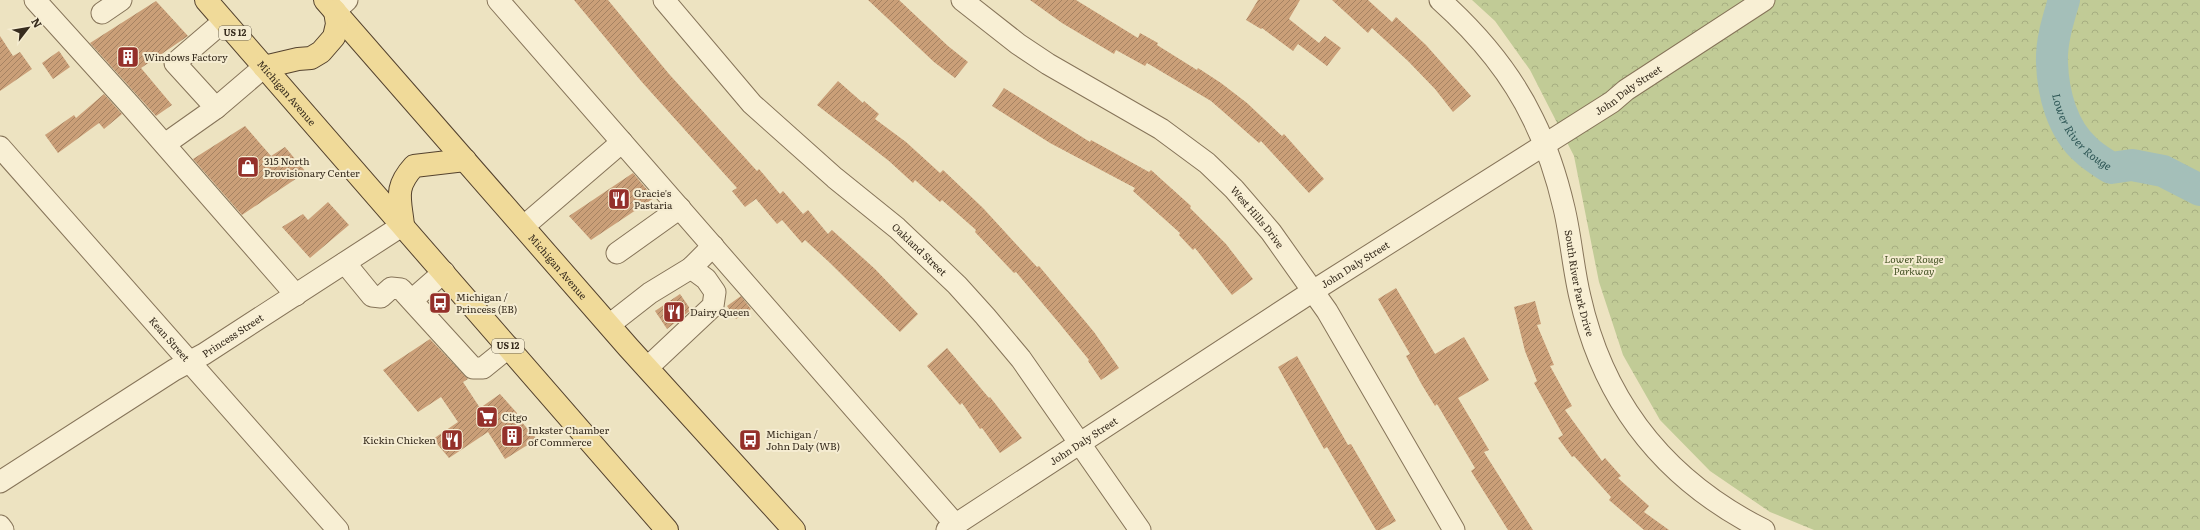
<svg xmlns="http://www.w3.org/2000/svg" width="2200" height="530" font-family="Literata,serif">
  <style>
    .forest { fill: url(#forest-crowns) }
    .lines { fill: none; stroke-linecap: round; stroke-linejoin: round }
    .river { stroke: #a4bfb9; stroke-width: 32 }
    .building { fill: url(#building-hatch) }
    .minor-casing { stroke: #867459; stroke-width: 23 }
    .major-casing { stroke: #54422e; stroke-width: 24 }
    .minor { stroke: #f8efd4; stroke-width: 21 }
    .major { stroke: #f0da99; stroke-width: 22 }
    .labels { text-anchor: middle; stroke-width: 4; stroke-linejoin: round; paint-order: stroke }
    .shield { fill: #f5ecd1; stroke: #6f6553; stroke-width: 1 }
    .shield-label { font-size: 9px; font-weight: bold; fill: #362b1d }
    .poi-label { font-size: 10px; fill: #362b1d; stroke: #f5ecd1; text-anchor: start }
    .street-label { font-size: 10px; fill: #362b1d; stroke: #f5ecd1 }
    .park-label { font-size: 10px; font-style: italic; fill: #445224; stroke: #f5ecd1 }
    .water-label { font-size: 11px; font-style: italic; fill: #2d5655; stroke: #f5ecd1 }
  </style>
  <defs>
    <pattern id="forest-crowns" width="20" height="18" patternUnits="userSpaceOnUse"><rect width="20" height="18" fill="#c1cb96"/><path d="M2 6a3 3 0 1 1 6 0M12 15a3 3 0 1 1 6 0" fill="none" stroke="#a6ae81"/></pattern>
    <pattern id="building-hatch" width="6" height="6" patternUnits="userSpaceOnUse"><rect width="6" height="6" fill="#ca9f78"/><path d="M-1 1l2-2M0 6l6-6M5 7l2-2" fill="none" stroke="#a58262"/></pattern>
  </defs>
  <rect width="100%" height="100%" fill="#ede3c1"/>
  <path class="forest" d="M1472,0H2200V530H1814L1770,512L1710,471L1660,420L1623,355L1599,282L1574,156L1530,70L1495,21Z"/>
  <g class="lines">
    <path class="river" id="s1" d="M2064,0C2058,20 2051,42 2052,63C2053,93 2062,129 2086,150C2093,157 2102,162 2111,168L2132,165L2163,171L2200,190"/>
  </g>
  <g class="building">
    <path d="M574,0H608L669,74L757,171L759,169L780,194L783,191L803,214L808,210L828,234L832,230L875,269L918,314L900,332L829,262L805,240L802,243L782,220L777,224L756,199L745,207L732,191L737,188L641,81Z"/>
    <path d="M868,0H899L948,46L968,62L955,78L934,62Z"/>
    <path d="M1030,0H1076L1138,38L1140,33L1158,43L1157,45L1197,70L1198,68L1221,83L1247,103L1282,136L1284,134L1324,179L1309,193L1261,141L1259,143L1211,101L1147,63L1145,66L1116,50L1114,54L1062,23Z"/>
    <path d="M1258,0H1300L1289,19L1319,43L1325,36L1341,48L1327,66L1298,44L1293,51L1262,28L1261,29L1246,20Z"/>
    <path d="M1332,0H1368L1392,22L1396,17L1426,45L1471,96L1453,112L1435,89L1408,61L1372,28L1368,33Z"/>
    <path d="M156,1L188,36L141,68L172,105L156,116L90,43Z"/>
    <path d="M0,36L13,56L20,52L32,69L0,91Z"/>
    <path d="M59,51L70,67L53,79L42,63Z"/>
    <path d="M838,81L863,103L864,101L879,114L875,119L906,142L940,173L943,170L983,208L1037,267L1039,266L1094,332L1119,368L1101,380L1088,361L1089,360L1059,323L1016,272L1014,273L975,232L976,230L942,200L940,202L915,180L913,183L889,161L817,105Z"/>
    <path d="M1004,88L1090,142L1091,140L1149,172L1151,170L1191,206L1190,208L1226,244L1253,279L1232,295L1195,248L1193,250L1179,235L1180,233L1133,191L1135,188L1050,143L992,106Z"/>
    <path d="M104,94L122,114L104,129L99,123L58,153L45,135L74,115L76,118Z"/>
    <path d="M245,126L271,156L285,147L306,172L242,215L193,159Z"/>
    <path d="M633,173L654,198L591,240L569,216Z"/>
    <path d="M328,202L349,225L310,258L282,227L303,214L308,220Z"/>
    <path d="M1396,288L1435,354L1464,337L1489,380L1458,398L1489,450L1484,452L1533,530H1508L1471,471L1475,468L1437,404L1435,406L1422,385L1406,356L1410,354L1378,299Z"/>
    <path d="M680,294L691,310L667,329L655,311Z"/>
    <path d="M741,296L751,309L736,319L727,306Z"/>
    <path d="M1535,301L1541,324L1537,325L1554,365L1550,366L1572,406L1565,410L1602,461L1605,458L1621,476L1618,478L1649,506L1644,512L1669,530H1644L1609,500L1611,497L1574,456L1572,457L1558,438L1563,435L1534,383L1537,381L1525,351L1514,307Z"/>
    <path d="M430,339L468,379L463,382L480,408L500,394L517,413L515,415L537,439L505,459L488,432L449,458L433,439L458,422L441,397L418,412L383,370Z"/>
    <path d="M947,348L989,398L990,397L1022,438L1000,453L982,428L980,429L962,403L960,405L927,366Z"/>
    <path d="M1297,356L1348,445L1351,444L1396,521L1380,530H1376L1327,447L1324,449L1278,367Z"/>
  </g>
  <g class="lines">
    <g class="minor-casing">
      <g id="minor">
        <path d="M35,0L130,105L296,295"/>
        <path d="M498,0L955,524"/>
        <path id="s2" d="M664,0L752,104L835,178L897,228L957,285L985,316L1021,359L1140,530"/>
        <path id="s3" d="M962,0L1018,44L1048,64L1161,129L1207,163L1234,189L1271,232L1327,311L1454,530"/>
        <path id="s4" d="M1440,0C1478,34 1511,73 1533,119C1547,147 1557,178 1564,208C1571,237 1573,268 1580,297C1604,404 1666,481 1764,530"/>
        <path d="M335,11L347,0"/>
        <path d="M102,13L121,0"/>
        <path d="M216,108L264,67"/>
        <path d="M165,144L216,108L175,63L224,21"/>
        <path id="s5" d="M0,147L338,530"/>
        <path d="M523,227L622,142"/>
        <path d="M617,253L680,208"/>
        <path d="M345,263L372,296L381,297L391,288L401,289L473,368H483L509,347"/>
        <path d="M412,300L444,272"/>
        <path d="M609,325L650,293L691,268L713,246"/>
        <path d="M647,368L713,306L715,292L706,279L691,268"/>
        <path id="s6" d="M0,482L174,370L204,354L403,225"/>
        <path d="M0,526L3,530"/>
        <path id="s7" d="M947,530L1313,291L1612,102L1626,90L1764,0"/>
      </g>
    </g>
    <g class="major-casing">
      <g id="major">
        <path id="s8" d="M206,0L667,530"/>
        <path id="s9" d="M325,0L628,347L794,530"/>
        <path d="M264,67L298,59L311,58L321,52L334,37L337,24L335,11"/>
        <path d="M403,225C400,198 394,188 414,166L465,160"/>
      </g>
    </g>
    <use href="#minor" class="minor"/>
    <use href="#major" class="major"/>
  </g>
  <defs>
    <g id="building-square" transform="scale(1.15)"><rect x="-9" y="-9" width="18" height="18" rx="4" fill="#94302a" stroke="#f5ecd1"/><path d="M-4-6H4V6H1V3H-1V6H-4ZM-2.5-4.3h1.7v1.8h-1.7ZM.8-4.3h1.7v1.8H.8ZM-2.5-1h1.7V.8h-1.7ZM.8-1h1.7V.8H.8Z" fill="#fff"/></g>
    <g id="shop-square" transform="scale(1.15)"><rect x="-9" y="-9" width="18" height="18" rx="4" fill="#94302a" stroke="#f5ecd1"/><path d="M-5-2.5h2.3a2.7 3.5 0 0 1 5.4 0H5L5.5 6h-11ZM-1.5-2.5h3a1.5 2.3 0 0 0-3 0Z" fill="#fff"/></g>
    <g id="restaurant-square" transform="scale(1.15)"><rect x="-9" y="-9" width="18" height="18" rx="4" fill="#94302a" stroke="#f5ecd1"/><path d="M-5-6h1v4h1v-4h1v4h1v-4h1v5L-1.5 .5V6h-2V.5L-5-1ZM5-6V6H3V1.5H1.5Q1.5-4 5-6Z" fill="#fff"/></g>
    <g id="bus-square" transform="scale(1.15)"><rect x="-9" y="-9" width="18" height="18" rx="4" fill="#94302a" stroke="#f5ecd1"/><path d="M-5-6H5V4H4V6H2V4H-2V6H-4V4H-5ZM-3.5-4V0h7V-4ZM-3.5 1.2v1.5H-2V1.2ZM2 1.2v1.5H3.5V1.2Z" fill="#fff"/></g>
    <g id="supermarket-square" transform="scale(1.15)"><rect x="-9" y="-9" width="18" height="18" rx="4" fill="#94302a" stroke="#f5ecd1"/><path d="M-6-5.5h2.5l.6 2H6L4.5 2H-2.5L-4.4-4H-6ZM-1.5 3.2a1.3 1.3 0 1 0 .1 0ZM3 3.2a1.3 1.3 0 1 0 .1 0Z" fill="#fff"/></g>
  </defs>
  <g fill-rule="evenodd">
    <use href="#building-square" x="128" y="57"/>
    <use href="#shop-square" x="248" y="167"/>
    <use href="#restaurant-square" x="619" y="199"/>
    <use href="#bus-square" x="440" y="303"/>
    <use href="#restaurant-square" x="674" y="312"/>
    <use href="#supermarket-square" x="487" y="417"/>
    <use href="#building-square" x="512" y="436"/>
    <use href="#restaurant-square" x="452" y="440"/>
    <use href="#bus-square" x="750" y="440"/>
  </g>
  <g class="labels">
    <g class="shield">
      <rect x="219" y="26" width="32" height="14" rx="3"/>
      <rect x="492" y="339" width="32" height="14" rx="3"/>
    </g>
    <g class="shield-label">
      <text x="235" y="36">US 12</text>
      <text x="508" y="349">US 12</text>
    </g>
    <g class="poi-label">
      <text x="144" y="61">Windows Factory</text>
      <text x="264" y="165">315 North<tspan x="264" dy="12">Provisionary Center</tspan></text>
      <text x="634" y="197">Gracie's<tspan x="634" dy="12">Pastaria</tspan></text>
      <text x="456" y="301">Michigan /<tspan x="456" dy="12">Princess (EB)</tspan></text>
      <text x="690" y="316">Dairy Queen</text>
      <text x="502" y="421">Citgo</text>
      <text x="528" y="434">Inkster Chamber<tspan x="528" dy="12">of Commerce</tspan></text>
      <text x="766" y="438">Michigan /<tspan x="766" dy="12">John Daly (WB)</tspan></text>
      <text x="436" y="444" text-anchor="end">Kickin Chicken</text>
    </g>
    <g class="street-label">
      <text dy="4" stroke="none"><textPath href="#s7" startOffset="811">John Daly Street</textPath></text>
      <text dy="4" stroke="none"><textPath href="#s8" startOffset="123">Michigan Avenue</textPath></text>
      <text dy="4" stroke="none"><textPath href="#s3" startOffset="369">West Hills Drive</textPath></text>
      <text dy="4" stroke="none"><textPath href="#s2" startOffset="358">Oakland Street</textPath></text>
      <text dy="4" stroke="none"><textPath href="#s7" startOffset="487">John Daly Street</textPath></text>
      <text dy="4" stroke="none"><textPath href="#s9" startOffset="354">Michigan Avenue</textPath></text>
      <text dy="4" stroke="none"><textPath href="#s4" startOffset="323">South River Park Drive</textPath></text>
      <text dy="4" stroke="none"><textPath href="#s6" startOffset="275">Princess Street</textPath></text>
      <text dy="4" stroke="none"><textPath href="#s5" startOffset="256">Kean Street</textPath></text>
      <text dy="4" stroke="none"><textPath href="#s7" startOffset="163">John Daly Street</textPath></text>
    </g>
    <g class="park-label">
      <text x="1914" y="263">Lower Rouge<tspan x="1914" dy="12">Parkway</tspan></text>
    </g>
    <g class="water-label">
      <text dy="4" stroke="none"><textPath href="#s1" startOffset="143">Lower River Rouge</textPath></text>
    </g>
  </g>
  <g transform="translate(28 28) rotate(59)" stroke="#f5ecd1" stroke-width="3" paint-order="stroke">
  <path d="M0-3L7 15L0 10L-7 15Z" fill="#362b1d"/>
  <text y="-6" font-size="11" font-weight="bold" text-anchor="middle" fill="#362b1d">N</text>
  </g>
</svg>
